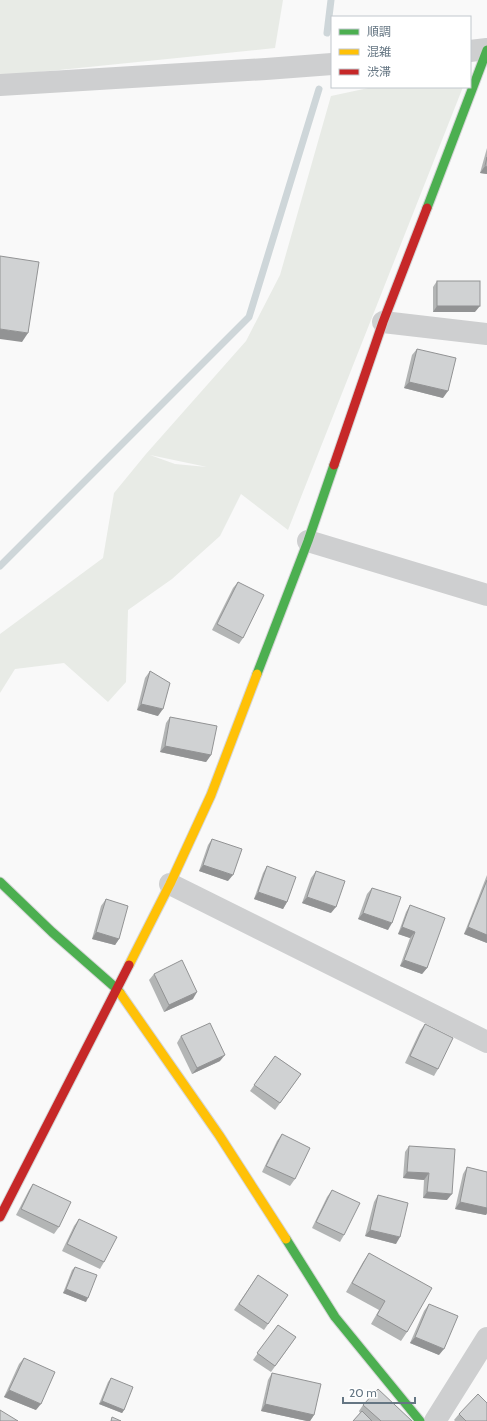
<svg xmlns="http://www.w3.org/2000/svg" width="487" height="1421" font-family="Cabin,'Noto Sans JP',sans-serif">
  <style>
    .green { fill: #e8ebe6; fill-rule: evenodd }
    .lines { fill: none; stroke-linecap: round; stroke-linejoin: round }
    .stream { stroke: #ced6d9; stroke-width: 7 }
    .fast-casing { stroke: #d5d6d7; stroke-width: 11 }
    .slow-casing { stroke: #d5d6d7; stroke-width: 11 }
    .jam-casing { stroke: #d5d6d7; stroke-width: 11 }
    .street { stroke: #cecfd0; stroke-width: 22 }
    .fast { stroke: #4caf50; stroke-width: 9 }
    .slow { stroke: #ffc107; stroke-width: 9 }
    .jam { stroke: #c62828; stroke-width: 9 }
    .wall { fill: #b3b5b5 }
    .shaded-wall { fill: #929394 }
    .building { fill: #d0d2d3; stroke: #929394 }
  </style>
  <rect width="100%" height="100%" fill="#f9f9f9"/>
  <g class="green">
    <path d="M0,0H283L275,48L0,76Z"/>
    <path d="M373,87H463L288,530L241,494L220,536L172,579L128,610L126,682L108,702L64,663L15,669L0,693V634L103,558L114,493L146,454L246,341L280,275L331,96ZM150,455L207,467L175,464Z"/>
  </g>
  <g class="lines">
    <g class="stream">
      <path d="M327,33L331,0"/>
      <path d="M0,566L249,317L319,89"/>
    </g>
    <g class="fast-casing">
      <g id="fast">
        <path d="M427,208L487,50"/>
        <path d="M257,674L308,541L334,465"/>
        <path d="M0,882L52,932L117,989L120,993"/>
        <path d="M286,1239L335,1317L420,1421"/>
      </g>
    </g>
    <g class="slow-casing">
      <g id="slow">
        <path d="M129,965L170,884L211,795L257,674"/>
        <path d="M120,993L219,1135L286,1239"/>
      </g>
    </g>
    <g class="jam-casing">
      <g id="jam">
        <path d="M334,465L383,322L427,208"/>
        <path d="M0,1217L129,965"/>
      </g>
    </g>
    <g class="street">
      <path d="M470,51L487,49"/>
      <path d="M0,85L266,69L332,64"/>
      <path d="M383,322L487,334"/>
      <path d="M308,541L487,595"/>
      <path d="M170,884L487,1042"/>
      <path d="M435,1421L487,1338"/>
    </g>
    <use href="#fast" class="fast"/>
    <use href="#slow" class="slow"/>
    <use href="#jam" class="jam"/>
  </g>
  <g class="wall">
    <path d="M487,148V174L480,173Z"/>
    <path d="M437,281L475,312H433V287Z"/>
    <path d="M417,349L443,398L404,388L412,355Z"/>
    <path d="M238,582L243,638L239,644L212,630L233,588Z"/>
    <path d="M150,671L158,716L137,710L145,678Z"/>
    <path d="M170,717L211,755L206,762L160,752L166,723Z"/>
    <path d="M212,839L228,881L199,871L208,845Z"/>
    <path d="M267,866L287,902L283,909L254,899L263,873Z"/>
    <path d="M316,871L331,913L302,903L311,878Z"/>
    <path d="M487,875V943L464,934Z"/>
    <path d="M372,888L388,930L358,919L367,894Z"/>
    <path d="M106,899L119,939L115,945L92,939L101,906Z"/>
    <path d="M410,905L427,968L422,974L400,966L410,938L398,934L406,912Z"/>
    <path d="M154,974L193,999L164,1012L149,980Z"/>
    <path d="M425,1024L438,1069L434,1076L405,1063L420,1031Z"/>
    <path d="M181,1036L220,1061L192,1074L177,1043Z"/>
    <path d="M275,1056L301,1074L275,1110L250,1091Z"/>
    <path d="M282,1134L295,1179L290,1186L262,1172L277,1141Z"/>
    <path d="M409,1146L447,1200L423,1198L424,1180L403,1178L405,1152Z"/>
    <path d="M467,1167L487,1172V1213L486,1215L455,1209L463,1174Z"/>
    <path d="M33,1184L59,1227L54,1234L16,1215L29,1190Z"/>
    <path d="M332,1190L344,1235L340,1242L312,1228L327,1197Z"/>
    <path d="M378,1195L396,1244L365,1236L374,1202Z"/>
    <path d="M79,1219L104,1262L100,1269L62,1251L74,1226Z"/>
    <path d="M369,1253L407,1332L401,1341L371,1324L379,1310L346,1292L363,1262Z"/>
    <path d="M75,1267L86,1302L63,1293L72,1270Z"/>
    <path d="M258,1275L288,1295L264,1330L234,1310Z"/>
    <path d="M429,1304L439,1355L410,1343L424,1311Z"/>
    <path d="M278,1325L296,1337L271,1372L253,1360Z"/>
    <path d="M24,1358L36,1410L4,1397L19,1364Z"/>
    <path d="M272,1373L314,1415L310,1421H307L261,1411L268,1380Z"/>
    <path d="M111,1378L124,1410L122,1413L99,1404L108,1382Z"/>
    <path d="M363,1405L412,1421H353L360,1413L359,1411Z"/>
    <path d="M459,1414L487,1421H455L454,1420Z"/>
  </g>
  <g class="shaded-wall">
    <path d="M485,166L487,167V174L480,173Z"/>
    <path d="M437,306H480L475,312H433Z"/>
    <path d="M0,329L28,333L22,342L0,339Z"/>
    <path d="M409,382L448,391L443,398L404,388Z"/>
    <path d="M141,704L163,709L158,716L137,710Z"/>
    <path d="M165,746L211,755L206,762L160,752Z"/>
    <path d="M203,865L233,875L228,881L199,871Z"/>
    <path d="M258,892L287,902L283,909L254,899Z"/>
    <path d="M307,897L336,907L331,913L302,903Z"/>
    <path d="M363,913L392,923L388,930L358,919Z"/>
    <path d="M402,927L415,932L410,938L398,934Z"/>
    <path d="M468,927L487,935V943L464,934Z"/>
    <path d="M96,932L119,939L115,945L92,939Z"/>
    <path d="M404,960L427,968L422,974L400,966Z"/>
    <path d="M197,992L193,999L164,1012L169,1005Z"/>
    <path d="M225,1055L220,1061L192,1074L197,1068Z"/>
    <path d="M407,1172L429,1173L424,1180L403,1178Z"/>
    <path d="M427,1192L452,1194L447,1200L423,1198Z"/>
    <path d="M460,1202L487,1208V1213L486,1215L455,1209Z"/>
    <path d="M370,1230L400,1237L396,1244L365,1236Z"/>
    <path d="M66,1289L88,1298L86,1302L63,1293Z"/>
    <path d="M415,1337L444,1349L439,1355L410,1343Z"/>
    <path d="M9,1390L41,1404L36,1410L4,1397Z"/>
    <path d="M102,1401L124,1410L122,1413L99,1404Z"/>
    <path d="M265,1404L314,1415L310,1421H307L261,1411Z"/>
  </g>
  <g class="building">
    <path d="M487,157V167L485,166Z"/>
    <path d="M0,256L39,262L28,333L0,329Z"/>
    <rect x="437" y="281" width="43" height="25"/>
    <path d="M417,349L456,358L448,391L409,382Z"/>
    <path d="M238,582L264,595L243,638L217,624Z"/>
    <path d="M150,671L170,683L163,709L141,704Z"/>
    <path d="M170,717L217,726L211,755L165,746Z"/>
    <path d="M212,839L242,849L233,875L203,865Z"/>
    <path d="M267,866L296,877L287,902L258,892Z"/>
    <path d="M316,871L345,881L336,907L307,897Z"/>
    <path d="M487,880V935L468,927Z"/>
    <path d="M372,888L401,897L392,923L363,913Z"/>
    <path d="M106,899L128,906L119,939L96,932Z"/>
    <path d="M410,905L445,918L427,968L404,960L415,932L402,927Z"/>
    <path d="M182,960L197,992L169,1005L154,974Z"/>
    <path d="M210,1023L225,1055L197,1068L181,1036Z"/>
    <path d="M425,1024L453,1038L438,1069L410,1056Z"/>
    <path d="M275,1056L301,1074L280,1103L254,1085Z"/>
    <path d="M282,1134L310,1148L295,1179L266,1166Z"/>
    <path d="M409,1146L455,1149L452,1194L427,1192L429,1173L407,1172Z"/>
    <path d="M467,1167L487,1172V1208L460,1202Z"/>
    <path d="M33,1184L71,1202L59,1227L21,1209Z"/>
    <path d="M332,1190L360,1203L344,1235L316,1222Z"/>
    <path d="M378,1195L408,1203L400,1237L370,1230Z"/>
    <path d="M79,1219L117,1237L104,1262L67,1244Z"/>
    <path d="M369,1253L432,1288L407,1332L377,1315L385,1301L352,1283Z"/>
    <path d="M75,1267L97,1275L88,1298L66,1289Z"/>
    <path d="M258,1275L288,1295L268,1324L239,1304Z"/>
    <path d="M429,1304L458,1316L444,1349L415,1337Z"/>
    <path d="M278,1325L296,1337L275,1366L257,1353Z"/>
    <path d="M24,1358L55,1372L41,1404L9,1390Z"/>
    <path d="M272,1373L321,1384L314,1415L265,1404Z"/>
    <path d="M111,1378L133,1387L124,1410L102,1401Z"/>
    <path d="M378,1389L412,1421H381L363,1405Z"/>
    <path d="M478,1394L487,1403V1421H466L459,1414Z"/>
    <path d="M0,1410L18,1421H0Z"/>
    <path d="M362,1411L372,1421H353Z"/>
    <path d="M112,1417L121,1421H111Z"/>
  </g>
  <rect x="331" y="16" width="140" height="72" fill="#ffffff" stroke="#c1c8cd"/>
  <rect x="339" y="29" width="20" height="6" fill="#4caf50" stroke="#c1c8cd"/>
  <text x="367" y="36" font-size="12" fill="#657683">順調</text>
  <rect x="339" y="49" width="20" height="6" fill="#ffc107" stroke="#c1c8cd"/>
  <text x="367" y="56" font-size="12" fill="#657683">混雑</text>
  <rect x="339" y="69" width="20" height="6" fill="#c62828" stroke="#c1c8cd"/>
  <text x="367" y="76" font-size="12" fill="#657683">渋滞</text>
  <path d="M343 1397v6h72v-6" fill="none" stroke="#657683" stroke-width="2"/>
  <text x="349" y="1397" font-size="12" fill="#657683" stroke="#ffffff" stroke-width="3" paint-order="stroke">20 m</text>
</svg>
